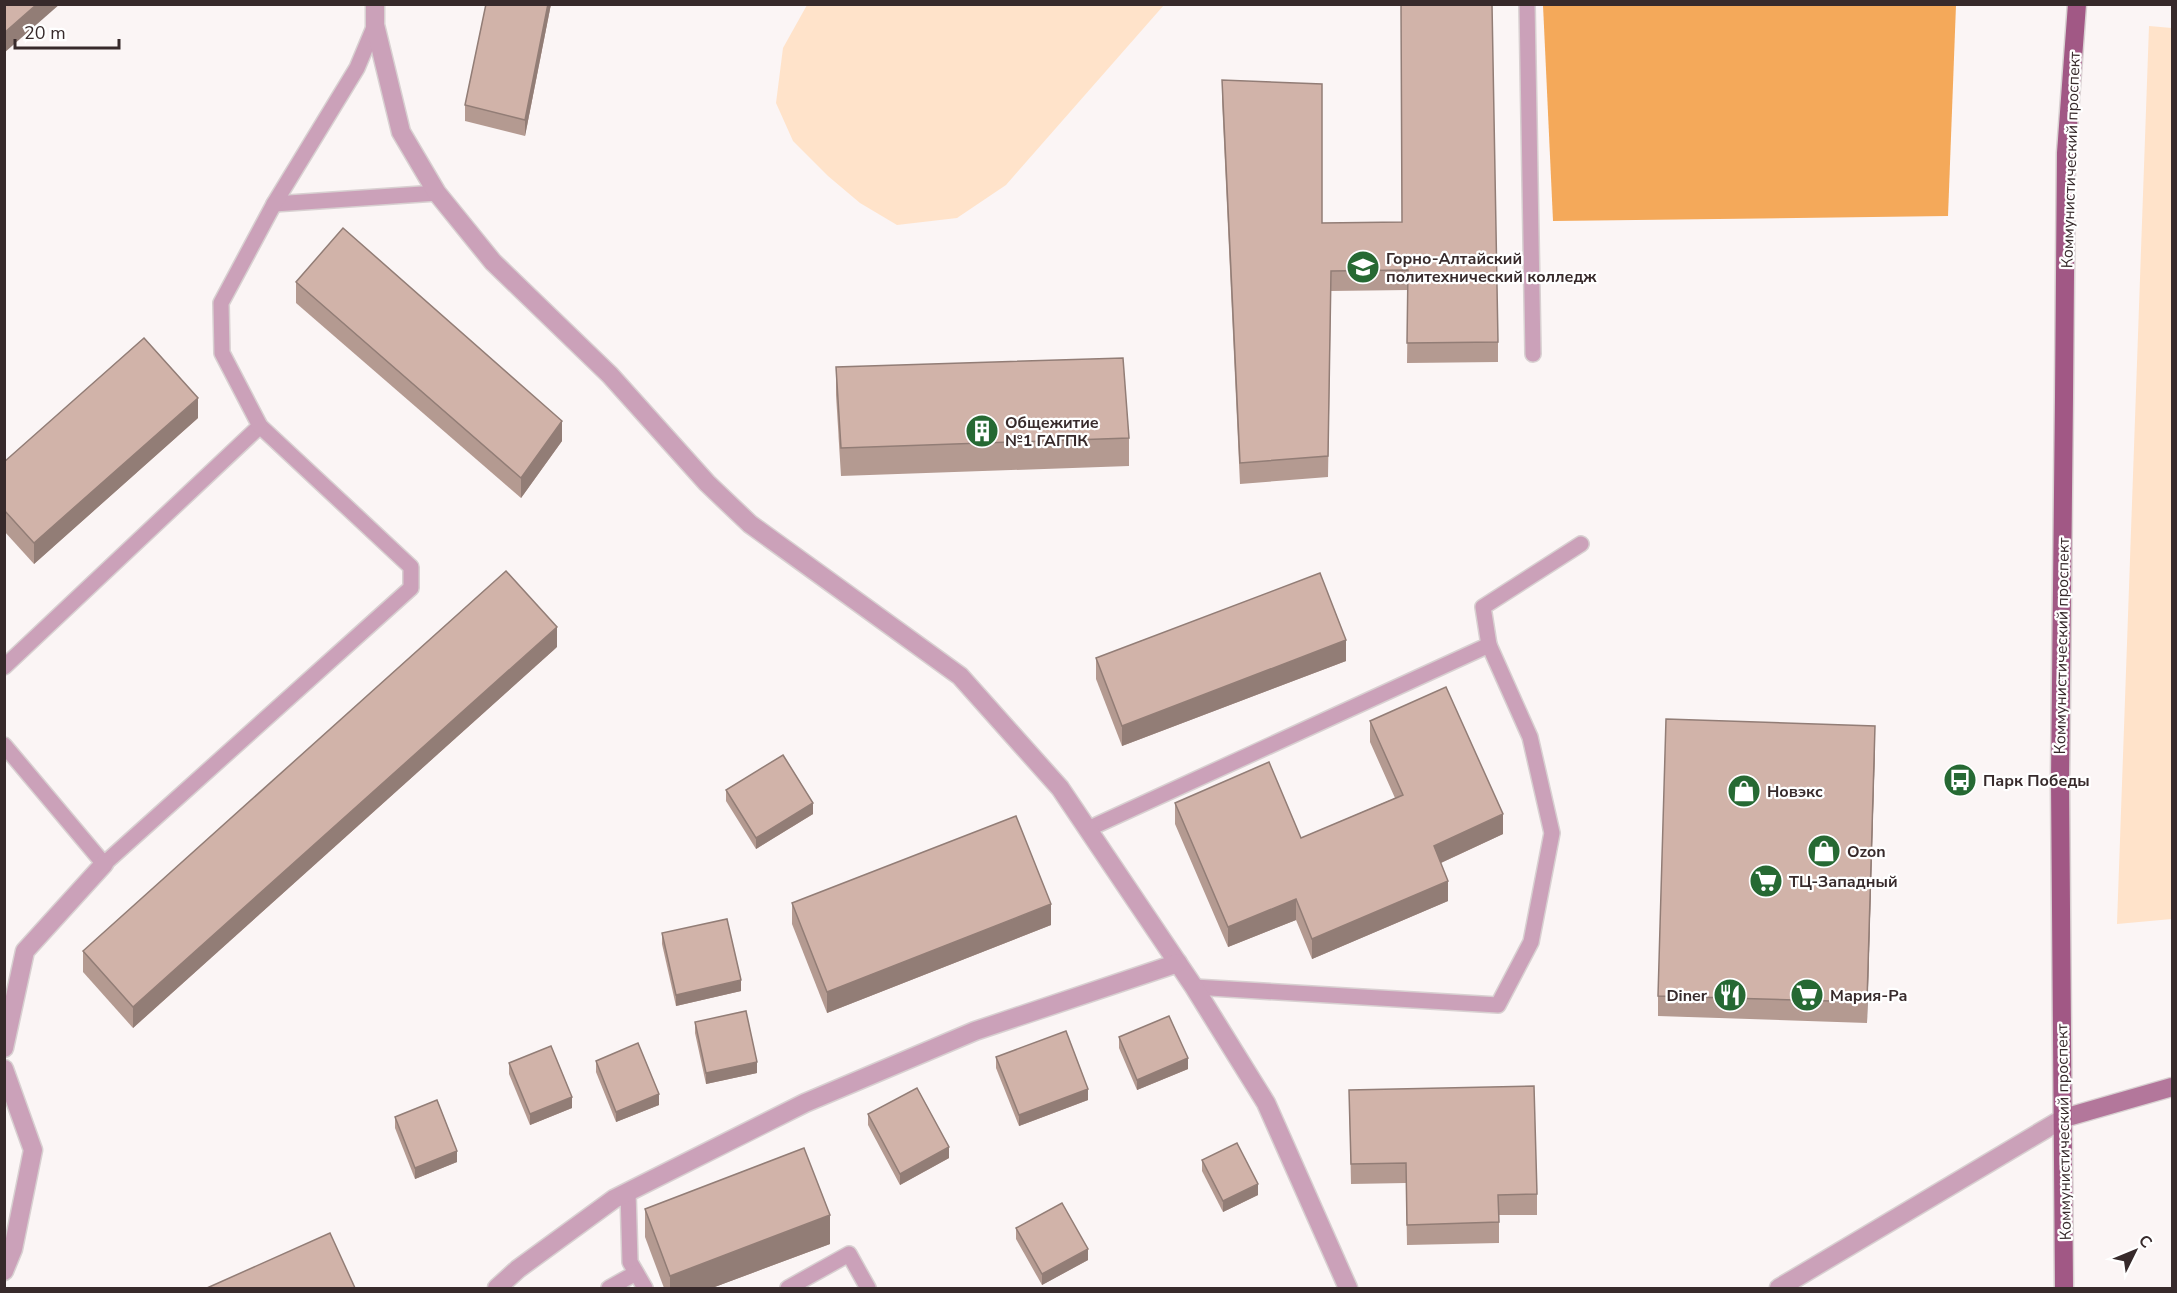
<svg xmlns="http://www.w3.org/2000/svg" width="2177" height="1293" font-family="'Nunito Sans',sans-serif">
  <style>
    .green { fill: #ffe3ca }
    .forest { fill: #f4a95a }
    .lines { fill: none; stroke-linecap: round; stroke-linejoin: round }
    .lane-casing { stroke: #d8d0d1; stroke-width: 18 }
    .street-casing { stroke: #d8d0d1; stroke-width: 21 }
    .secondary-casing { stroke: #d8d0d1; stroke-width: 21 }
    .primary-casing { stroke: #d8d0d1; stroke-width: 21 }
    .lane { stroke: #cba1b9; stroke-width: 15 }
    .street { stroke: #cba1b9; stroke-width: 18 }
    .secondary { stroke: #b3779b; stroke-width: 18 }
    .primary { stroke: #a15885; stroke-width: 18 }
    .wall { fill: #b49a91 }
    .shaded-wall { fill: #927d76 }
    .building { fill: #d1b3a9; stroke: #927d76; stroke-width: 1.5 }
    .labels { text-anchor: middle; stroke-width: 4.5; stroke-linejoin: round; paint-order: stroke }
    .street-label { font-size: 16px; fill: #372a2b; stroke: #fff }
    .poi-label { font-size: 16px; font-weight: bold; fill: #372a2b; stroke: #fff; text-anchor: start }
  </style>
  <rect width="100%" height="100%" fill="#fbf5f5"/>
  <g class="green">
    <path d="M807,5V4L1164,5L1006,185L957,218L897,225L860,203L828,176L793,141L776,103L783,48Z"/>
    <path d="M2149,26L2172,28V919L2117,924Z"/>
  </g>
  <path class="forest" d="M1543,5H1956L1948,216L1553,221Z"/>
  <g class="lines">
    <g class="lane-casing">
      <g id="lane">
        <path d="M1527,4L1533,354"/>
        <path d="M274,204L437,193"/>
        <path d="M1489,645L1483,607L1581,544"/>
        <path d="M4,667L260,426"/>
        <path d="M4,745L104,864L411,588V567L260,426L222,353L221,303L274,204L357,68L375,25"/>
        <path d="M1088,829L1489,645L1530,737L1552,833L1531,942L1498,1005L1194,987"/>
        <path d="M628,1192L630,1262L645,1288"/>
        <path d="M609,1288L636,1273"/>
        <path d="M788,1288L849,1254L868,1288"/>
      </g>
    </g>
    <g class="street-casing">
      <g id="street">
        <path d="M375,4V25L401,132L437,193L493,262L610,375L707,483L750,524L960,676L1060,788L1194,987L1266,1103L1348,1288"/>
        <path d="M4,1048L25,951L104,864"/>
        <path d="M4,1069L33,1150L13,1249L4,1271"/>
        <path d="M497,1288L518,1269L614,1199L805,1103L975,1031L1178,963"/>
        <path d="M1779,1288L2064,1118"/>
      </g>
    </g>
    <g class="secondary-casing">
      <path id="secondary" d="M2064,1118L2172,1087"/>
    </g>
    <g class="primary-casing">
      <path id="primary" d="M2064,1288L2060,781L2064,397L2066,153L2077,4"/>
    </g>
    <use href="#lane" class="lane"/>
    <use href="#street" class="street"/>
    <use href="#secondary" class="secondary"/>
    <use href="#primary" class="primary"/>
  </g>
  <g class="wall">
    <path d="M486,4H551L525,136L465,121V105Z"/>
    <path d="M1222,80L1322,223L1402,222L1498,342V362L1407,363L1408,290L1331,291L1328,477L1240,484L1222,100Z"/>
    <path d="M296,282L562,441L521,498L296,303Z"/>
    <path d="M836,367L1129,438V466L841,476L836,395Z"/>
    <path d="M198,418L34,564L4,531V462Z"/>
    <path d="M557,647L133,1028L83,972V951Z"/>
    <path d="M1096,658L1346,661L1122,746L1096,679Z"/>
    <path d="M1370,721L1503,834L1441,863L1448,901L1312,959L1296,920L1228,947L1175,824V803L1301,838L1395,798L1370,742Z"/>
    <path d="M1875,746L1867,1023L1658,1016V996Z"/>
    <path d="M726,790L813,814L756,849L726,801Z"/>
    <path d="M792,903L1051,925L827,1013L792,924Z"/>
    <path d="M662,933L741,991L676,1006L662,944Z"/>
    <path d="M695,1022L757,1073L706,1084L695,1033Z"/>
    <path d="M1119,1037L1188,1069L1137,1090L1119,1048Z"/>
    <path d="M996,1057L1088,1100L1019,1126L996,1068Z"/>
    <path d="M596,1061L659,1105L616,1122L596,1072Z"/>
    <path d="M509,1063L572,1108L530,1125L509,1074Z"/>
    <path d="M1349,1090L1537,1194V1215H1499V1243L1407,1245L1406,1183L1351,1184Z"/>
    <path d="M868,1114L949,1158L900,1185L868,1125Z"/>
    <path d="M395,1117L457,1162L415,1179L395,1128Z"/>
    <path d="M1202,1160L1258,1195L1223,1212L1202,1171Z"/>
    <path d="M645,1209L830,1244L712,1288H664L645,1237Z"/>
    <path d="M1016,1228L1088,1260L1042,1285L1016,1239Z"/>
  </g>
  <g class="shaded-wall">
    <path d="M37,4H60L4,53V33Z"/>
    <path d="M548,4H551L525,136V120Z"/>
    <path d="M198,398V418L34,564V543Z"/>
    <path d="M562,421V441L521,498V478Z"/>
    <path d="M557,627V647L133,1028V1007Z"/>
    <path d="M1346,640V661L1122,746V726Z"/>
    <path d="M1875,726V746L1867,1023V1002Z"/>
    <path d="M813,803V814L756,849V838Z"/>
    <path d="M1503,814V834L1434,866V846Z"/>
    <path d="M1448,881V901L1312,959V939Z"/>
    <path d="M1296,899V920L1228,947V927Z"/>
    <path d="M1051,904V925L827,1013V992Z"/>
    <path d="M741,980V991L676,1006V995Z"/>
    <path d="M1188,1058V1069L1137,1090V1080Z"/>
    <path d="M757,1062V1073L706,1084V1073Z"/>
    <path d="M1088,1089V1100L1019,1126V1115Z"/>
    <path d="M659,1094V1105L616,1122V1112Z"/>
    <path d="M572,1097V1108L530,1125V1114Z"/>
    <path d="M949,1147V1158L900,1185V1174Z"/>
    <path d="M457,1151V1162L415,1179V1168Z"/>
    <path d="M1258,1184V1195L1223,1212V1201Z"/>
    <path d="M830,1215V1244L712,1288H670V1276Z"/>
    <path d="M1088,1249V1260L1042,1285V1274Z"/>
  </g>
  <g class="building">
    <path d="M4,4H37L4,33Z"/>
    <path d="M486,4H548L525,120L465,105Z"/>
    <path d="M1401,4H1492L1498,342L1407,343L1408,270L1331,271L1328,456L1240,463L1222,80L1322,84V223L1402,222Z"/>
    <path d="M343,228L562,421L521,478L296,282Z"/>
    <path d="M144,338L198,398L34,543L4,510V462Z"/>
    <path d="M1123,358L1129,438L841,448L836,367Z"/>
    <path d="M506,571L557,627L133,1007L83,951Z"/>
    <path d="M1320,573L1346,640L1122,726L1096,658Z"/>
    <path d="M1446,687L1503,814L1434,846L1448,881L1312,939L1296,899L1228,927L1175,803L1269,762L1301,838L1403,795L1370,721Z"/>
    <path d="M1666,719L1875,726L1867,1002L1658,996Z"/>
    <path d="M783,755L813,803L756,838L726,790Z"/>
    <path d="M1016,816L1051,904L827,992L792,903Z"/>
    <path d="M727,919L741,980L676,995L662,933Z"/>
    <path d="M746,1011L757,1062L706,1073L695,1022Z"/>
    <path d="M1169,1016L1188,1058L1137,1080L1119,1037Z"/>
    <path d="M1066,1031L1088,1089L1019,1115L996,1057Z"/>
    <path d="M638,1043L659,1094L616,1112L596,1061Z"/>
    <path d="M551,1046L572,1097L530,1114L509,1063Z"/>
    <path d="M1534,1086L1537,1194L1498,1195L1499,1222L1407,1225L1406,1163L1351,1164L1349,1090Z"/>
    <path d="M917,1088L949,1147L900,1174L868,1114Z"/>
    <path d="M437,1100L457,1151L415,1168L395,1117Z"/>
    <path d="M1237,1143L1258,1184L1223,1201L1202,1160Z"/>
    <path d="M804,1148L830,1215L670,1276L645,1209Z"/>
    <path d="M1062,1203L1088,1249L1042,1274L1016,1228Z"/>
    <path d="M330,1233L355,1288H207Z"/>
  </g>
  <defs>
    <g id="university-disc" transform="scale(1.725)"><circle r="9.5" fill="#266933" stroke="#fff"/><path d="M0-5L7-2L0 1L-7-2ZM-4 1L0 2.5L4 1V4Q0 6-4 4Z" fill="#fff"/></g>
    <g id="building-disc" transform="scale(1.725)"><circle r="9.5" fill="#266933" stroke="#fff"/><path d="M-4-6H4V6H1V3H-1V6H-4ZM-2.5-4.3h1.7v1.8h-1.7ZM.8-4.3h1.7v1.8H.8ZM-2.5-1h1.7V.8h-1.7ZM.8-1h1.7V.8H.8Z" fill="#fff"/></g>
    <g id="bus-disc" transform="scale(1.725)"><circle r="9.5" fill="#266933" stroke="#fff"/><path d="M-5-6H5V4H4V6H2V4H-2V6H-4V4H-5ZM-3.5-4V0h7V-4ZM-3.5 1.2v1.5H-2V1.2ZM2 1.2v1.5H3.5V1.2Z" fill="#fff"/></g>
    <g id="shop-disc" transform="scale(1.725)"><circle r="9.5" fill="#266933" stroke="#fff"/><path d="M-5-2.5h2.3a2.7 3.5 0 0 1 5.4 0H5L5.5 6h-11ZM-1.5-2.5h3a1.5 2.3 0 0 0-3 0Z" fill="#fff"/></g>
    <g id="supermarket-disc" transform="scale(1.725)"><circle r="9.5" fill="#266933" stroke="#fff"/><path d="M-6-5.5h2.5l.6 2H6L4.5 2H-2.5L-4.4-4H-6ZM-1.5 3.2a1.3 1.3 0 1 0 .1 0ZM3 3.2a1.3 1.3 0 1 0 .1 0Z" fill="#fff"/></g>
    <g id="restaurant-disc" transform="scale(1.725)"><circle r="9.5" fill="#266933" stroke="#fff"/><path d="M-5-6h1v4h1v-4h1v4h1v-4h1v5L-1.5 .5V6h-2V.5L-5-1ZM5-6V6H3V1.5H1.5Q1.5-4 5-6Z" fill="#fff"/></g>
  </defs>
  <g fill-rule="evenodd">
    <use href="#university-disc" x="1363" y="267"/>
    <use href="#building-disc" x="982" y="431"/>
    <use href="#bus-disc" x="1960" y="780"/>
    <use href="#shop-disc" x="1744" y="791"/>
    <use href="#shop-disc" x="1824" y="851"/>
    <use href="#supermarket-disc" x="1766" y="881"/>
    <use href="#restaurant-disc" x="1730" y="995"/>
    <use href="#supermarket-disc" x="1807" y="995"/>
  </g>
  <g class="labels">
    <g class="street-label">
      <text transform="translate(2070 160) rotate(-88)" y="6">Коммунистический проспект</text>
      <text transform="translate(2061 646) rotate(-89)" y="6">Коммунистический проспект</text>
      <text transform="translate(2063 1132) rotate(-91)" y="6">Коммунистический проспект</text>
    </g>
    <g class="poi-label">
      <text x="1386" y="264">Горно-Алтайский<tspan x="1386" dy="18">политехнический колледж</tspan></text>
      <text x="1005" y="428">Общежитие<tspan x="1005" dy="18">№1 ГАГПК</tspan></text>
      <text x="1983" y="786">Парк Победы</text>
      <text x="1767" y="797">Новэкс</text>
      <text x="1847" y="857">Ozon</text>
      <text x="1789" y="887">ТЦ-Западный</text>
      <text x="1707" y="1001" text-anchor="end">Diner</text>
      <text x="1830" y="1001">Мария-Ра</text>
    </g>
  </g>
  <rect width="2177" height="1293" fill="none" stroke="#372a2b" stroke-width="12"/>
  <g transform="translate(2135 1251) rotate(47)" stroke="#ffffff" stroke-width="4.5" paint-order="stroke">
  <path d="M0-4.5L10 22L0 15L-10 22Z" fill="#372a2b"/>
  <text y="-9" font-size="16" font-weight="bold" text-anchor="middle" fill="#372a2b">С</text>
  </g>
  <path d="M15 39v9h104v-9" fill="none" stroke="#372a2b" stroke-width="3"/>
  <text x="24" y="39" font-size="18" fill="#372a2b" stroke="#ffffff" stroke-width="4.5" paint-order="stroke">20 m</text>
</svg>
